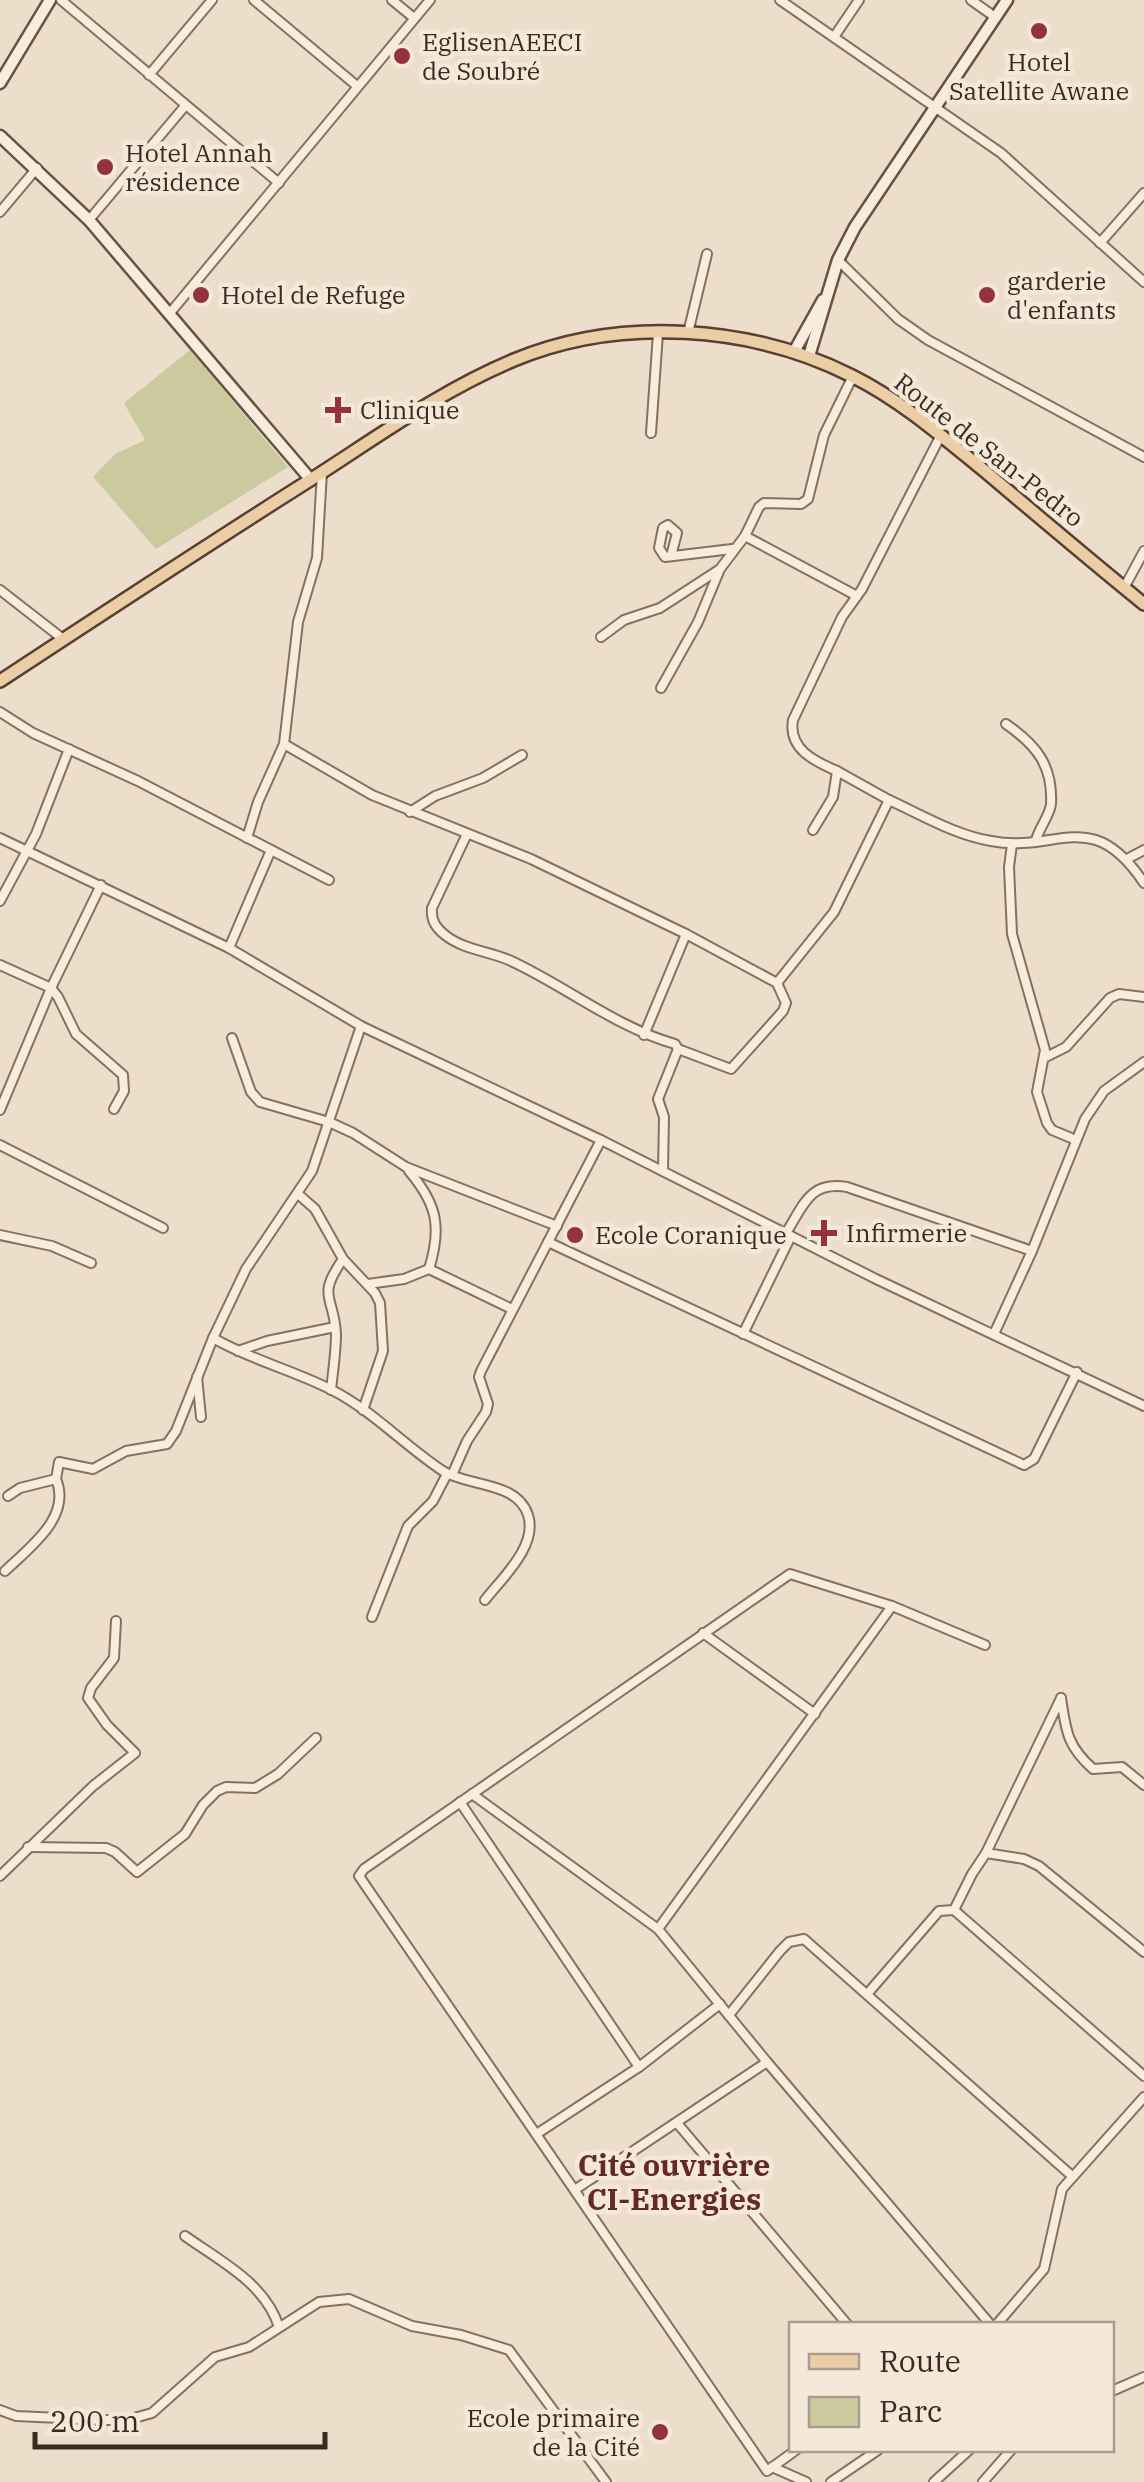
<svg xmlns="http://www.w3.org/2000/svg" width="1144" height="2482" font-family="'IBM Plex Serif',serif">
  <style>
    .green { fill: #caca9e }
    .lines { fill: none; stroke-linecap: round; stroke-linejoin: round }
    .street-casing { stroke: #88705f; stroke-width: 12 }
    .secondary-casing { stroke: #6a5242; stroke-width: 15 }
    .primary-casing { stroke: #574033; stroke-width: 16 }
    .street { stroke: #f7eddd; stroke-width: 8 }
    .secondary { stroke: #f7eddd; stroke-width: 10 }
    .primary { stroke: #eccea6; stroke-width: 11 }
    .poi-dot { fill: #93333f; stroke: #f4e9d9; stroke-width: 4 }
    .labels { text-anchor: middle; stroke-width: 9; stroke-linejoin: round; paint-order: stroke }
    .poi-label { font-size: 25px; fill: #3a2b22; stroke: #f4e9d9; text-anchor: start }
    .street-label { font-size: 25px; fill: #3a2b22; stroke: #f4e9d9 }
    .quarter-label { font-size: 30px; font-weight: bold; fill: #642a24; stroke: #f4e9d9 }
  </style>
  <rect width="100%" height="100%" fill="#ecdeca"/>
  <path class="green" d="M190,350L288,467L156,549L93,477L115,454L145,440L124,403Z"/>
  <g class="lines">
    <g class="street-casing">
      <g id="street">
        <path d="M61,0L279,183"/>
        <path d="M254,0L357,86"/>
        <path d="M392,0L414,18"/>
        <path d="M780,0L1001,153L1144,282"/>
        <path d="M971,0L995,17"/>
        <path d="M834,37L859,0"/>
        <path d="M149,75L212,0"/>
        <path d="M0,212L37,168"/>
        <path d="M89,220L185,106"/>
        <path d="M1100,243L1144,193"/>
        <path d="M838,260L898,319L928,340L1144,457"/>
        <path d="M170,313L430,0"/>
        <path d="M688,333L707,254"/>
        <path d="M651,433L658,333"/>
        <path d="M322,472L317,558L298,622L284,744L372,795L531,859L686,934L777,983L834,912L889,800C922,815 955,835 991,841C1057,854 1091,804 1144,883"/>
        <path d="M745,536L857,596"/>
        <path d="M671,556L677,533L668,525L663,528L659,548L665,557L732,549"/>
        <path d="M1124,588L1144,551"/>
        <path d="M0,590L63,639"/>
        <path d="M601,637L624,620L660,608L720,569"/>
        <path d="M661,688L698,622L720,569L745,536L759,507L764,503L801,504L808,499L824,435L853,376"/>
        <path d="M0,712L33,733L138,781L329,880"/>
        <path d="M1006,724C1036,745 1053,765 1051,804C1050,815 1039,828 1036,840"/>
        <path d="M837,771L889,800"/>
        <path d="M410,812L435,796L483,778L522,755"/>
        <path d="M813,830L833,797L837,771C814,761 788,749 793,720L842,617L862,589L941,435"/>
        <path d="M467,834L432,908C431,920 435,927 445,935C464,950 488,951 509,960C566,986 615,1027 675,1044L678,1049L731,1069L783,1011L786,1003L777,983"/>
        <path d="M0,838L229,948"/>
        <path d="M247,838L258,802L284,744"/>
        <path d="M1012,844L1009,867L1012,934L1045,1050L1037,1092L1047,1123L1052,1130L1076,1140"/>
        <path d="M271,850L229,948L361,1026L312,1171L246,1269L213,1338C251,1360 293,1370 332,1390C373,1411 405,1446 443,1471C468,1487 517,1481 528,1515C538,1546 502,1578 485,1600"/>
        <path d="M1127,859L1144,850"/>
        <path d="M0,901L36,834L69,749"/>
        <path d="M0,965L51,988L58,997L76,1034L123,1075L124,1091L114,1109"/>
        <path d="M361,1026L601,1140L876,1279L1144,1406"/>
        <path d="M644,1035L686,934"/>
        <path d="M232,1038L251,1092L260,1102L329,1122L353,1133L406,1167L557,1226"/>
        <path d="M1046,1057L1066,1047L1110,998L1119,994L1144,997"/>
        <path d="M0,1110L51,988L101,885"/>
        <path d="M0,1145L163,1228"/>
        <path d="M409,1171C437,1204 442,1227 429,1269"/>
        <path d="M663,1171L664,1117L658,1099L678,1049"/>
        <path d="M298,1194L315,1209L343,1259L375,1293L380,1303L383,1351L363,1410"/>
        <path d="M786,1233C804,1205 809,1181 847,1187L1032,1251"/>
        <path d="M0,1235L52,1246L91,1263"/>
        <path d="M548,1242L1024,1465L1034,1459L1077,1372"/>
        <path d="M368,1284L404,1279L429,1269L512,1309"/>
        <path d="M743,1334L791,1236"/>
        <path d="M994,1334L1032,1251L1085,1119L1104,1091L1144,1062"/>
        <path d="M238,1351L267,1341L335,1327"/>
        <path d="M197,1377L201,1417"/>
        <path d="M331,1390C333,1371 336,1352 336,1334C334,1295 316,1298 343,1259"/>
        <path d="M452,1475L467,1441L486,1412L488,1404L479,1377L481,1371L601,1140"/>
        <path d="M8,1496L20,1488L56,1479L59,1462L93,1469L126,1451L167,1444L176,1431L213,1338"/>
        <path d="M5,1571C30,1547 72,1517 56,1479"/>
        <path d="M372,1617L408,1526L433,1501L447,1474"/>
        <path d="M703,1633L815,1714"/>
        <path d="M1061,1698C1066,1731 1067,1746 1093,1769L1122,1767L1144,1785"/>
        <path d="M472,1794L658,1929L767,2062"/>
        <path d="M460,1802L639,2067"/>
        <path d="M28,1847L106,1848L115,1852L137,1872L185,1834L203,1805L217,1791L226,1787L255,1788L278,1774L316,1738"/>
        <path d="M986,1853L1024,1859L1039,1866L1144,1952"/>
        <path d="M0,1876L93,1786L135,1753L107,1725L88,1698L91,1688L114,1658L116,1621"/>
        <path d="M954,1910L1144,2076"/>
        <path d="M658,1929L892,1606"/>
        <path d="M868,1993L939,1911L954,1910L972,1874L986,1853L1061,1698"/>
        <path d="M729,2015L780,1951L789,1942L804,1939L1072,2176"/>
        <path d="M677,2123L847,2324"/>
        <path d="M538,2133L639,2067L720,2004"/>
        <path d="M576,2189L767,2062L990,2324"/>
        <path d="M185,2236C220,2261 265,2283 279,2327"/>
        <path d="M997,2324L1044,2269L1062,2189L1144,2097"/>
        <path d="M1112,2391L1144,2377"/>
        <path d="M0,2410L16,2416L103,2420H127L152,2413L215,2357L249,2347L319,2302L349,2299L412,2326L461,2335L509,2350L606,2482"/>
        <path d="M796,2450L767,2471L359,1876L364,1869L790,1574L892,1606L985,1645"/>
        <path d="M772,2467L806,2482"/>
        <path d="M831,2482L878,2450"/>
        <path d="M934,2482L969,2450"/>
        <path d="M983,2482L1011,2450"/>
      </g>
    </g>
    <g class="secondary-casing">
      <g id="secondary">
        <path d="M0,83L50,0"/>
        <path d="M0,136L89,220L311,480"/>
        <path d="M795,350L823,300"/>
        <path d="M809,356L838,260L855,227L1007,0"/>
      </g>
    </g>
    <g class="primary-casing">
      <path id="primary" d="M0,681C99,616 198,551 299,487C369,443 437,392 514,360C620,316 751,325 852,376C902,401 944,438 987,473C1039,517 1091,561 1144,604"/>
    </g>
    <use href="#street" class="street"/>
    <use href="#secondary" class="secondary"/>
    <use href="#primary" class="primary"/>
  </g>
  <g class="poi-dot">
    <circle cx="1039" cy="31" r="10"/>
    <circle cx="402" cy="56" r="10"/>
    <circle cx="105" cy="167" r="10"/>
    <circle cx="201" cy="295" r="10"/>
    <circle cx="987" cy="295" r="10"/>
    <path d="M333 395h10v10h10v10h-10v10h-10v-10h-10v-10h10z"/>
    <path d="M819 1218h10v10h10v10h-10v10h-10v-10h-10v-10h10z"/>
    <circle cx="575" cy="1235" r="10"/>
    <circle cx="660" cy="2432" r="10"/>
  </g>
  <g class="labels">
    <g class="poi-label">
      <text x="422" y="51">EglisenAEECI<tspan x="422" dy="29">de Soubré</tspan></text>
      <text x="1039" y="71" text-anchor="middle">Hotel<tspan x="1039" dy="29">Satellite Awane</tspan></text>
      <text x="125" y="162">Hotel Annah<tspan x="125" dy="29">résidence</tspan></text>
      <text x="1007" y="290">garderie<tspan x="1007" dy="29">d'enfants</tspan></text>
      <text x="221" y="304">Hotel de Refuge</text>
      <text x="360" y="419">Clinique</text>
      <text x="846" y="1242">Infirmerie</text>
      <text x="595" y="1244">Ecole Coranique</text>
      <text x="640" y="2427" text-anchor="end">Ecole primaire<tspan x="640" dy="29">de la Cité</tspan></text>
    </g>
    <g class="street-label">
      <text transform="translate(989 450) rotate(38)" y="9">Route de San-Pedro</text>
    </g>
    <g class="quarter-label">
      <text x="674" y="2176">Cité ouvrière<tspan x="674" dy="34">CI-Energies</tspan></text>
    </g>
  </g>
  <rect x="789" y="2322" width="325" height="130" fill="#f4e9d9" stroke="#aa9d90" stroke-width="2.5"/>
  <rect x="809" y="2354" width="50" height="15" fill="#eccea6" stroke="#aa9d90" stroke-width="2.5"/>
  <text x="879" y="2372" font-size="30" fill="#3a2b22">Route</text>
  <rect x="809" y="2397" width="50" height="30" fill="#caca9e" stroke="#aa9d90" stroke-width="2.5"/>
  <text x="879" y="2422" font-size="30" fill="#3a2b22">Parc</text>
  <path d="M35 2432v15h290v-15" fill="none" stroke="#3a2b22" stroke-width="5"/>
  <text x="50" y="2432" font-size="30" fill="#3a2b22" stroke="#f4e9d9" stroke-width="8" paint-order="stroke">200 m</text>
</svg>
